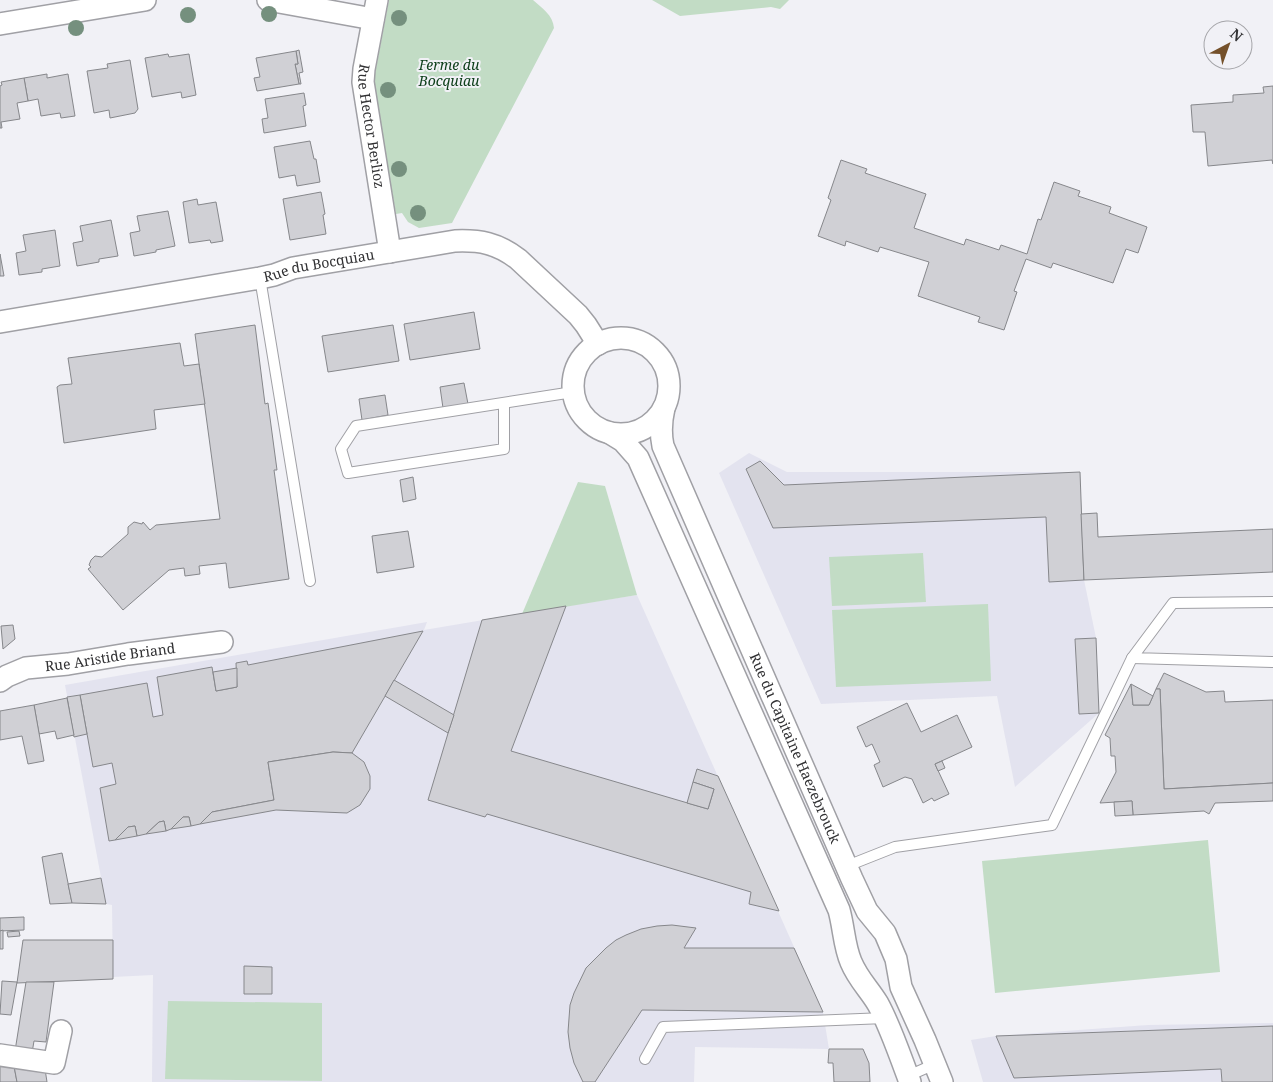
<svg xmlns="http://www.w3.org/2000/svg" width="1273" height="1082" font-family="'Noto Serif',serif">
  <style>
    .built { fill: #e3e3ef }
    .green { fill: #c2dcc5 }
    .building { fill: #d0d0d5; stroke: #86878b }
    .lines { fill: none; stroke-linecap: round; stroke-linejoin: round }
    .service-casing { stroke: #a0a0a5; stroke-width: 12 }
    .minor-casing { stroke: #a0a0a5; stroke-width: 24 }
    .service { stroke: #fff; stroke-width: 10 }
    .minor { stroke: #fff; stroke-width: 21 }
    .tree { fill: #75907e }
    .labels { text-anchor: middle; stroke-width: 4; stroke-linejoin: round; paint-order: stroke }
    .park-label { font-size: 14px; font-style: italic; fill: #0f401c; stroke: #f1f1f6 }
    .street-label { font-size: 14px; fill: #313133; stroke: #f1f1f6 }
  </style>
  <rect width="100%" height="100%" fill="#f1f1f6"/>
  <g class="built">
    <path d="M749,453L787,472H1080L1084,580L1096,638L1099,713L1015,787L997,696L821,704L719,473Z"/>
    <path d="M637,595L823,1012L829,1049L695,1047L694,1082H152L153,975L113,977L112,905L106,904L65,685L427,622L424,630L566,606Z"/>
    <path d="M1273,1023V1082H983L971,1040L996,1036L1148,1025Z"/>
  </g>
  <g class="green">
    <path d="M389,0H533C542,8 553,15 554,28L452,223L419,228L408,222L402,213L396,214L373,84Z"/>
    <path d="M652,0H789L780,9L771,7L680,16Z"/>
    <path d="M578,482L605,486L637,595L522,614Z"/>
    <path d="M923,553L926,602L832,606L829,557Z"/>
    <path d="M988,604L991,681L836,687L832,610Z"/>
    <path d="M1208,840L1220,972L995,993L982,861Z"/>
    <path d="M168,1001L322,1003V1081L165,1079Z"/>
  </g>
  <g class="building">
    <path d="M299,50L303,72L299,73L301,84H299L295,64H298L296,51Z"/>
    <path d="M296,51L298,64H295L299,84L257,91L254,78L260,77L256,58Z"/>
    <path d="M168,54L169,57L189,54L196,95L182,98L181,92L152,97L145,58Z"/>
    <path d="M130,60L138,109L135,113L110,118L109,110L94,113L87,71L108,68L107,64Z"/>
    <path d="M47,74V78L68,74L75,116L61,118L60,113L41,116L38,99L28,101L24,78Z"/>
    <path d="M24,78L28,101L17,103L20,119L1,122L2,128H0V86L2,85L1,82Z"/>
    <path d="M1273,86V164L1272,160L1208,166L1205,132H1193L1191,105L1233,102V95L1264,93L1263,87Z"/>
    <path d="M304,93L306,105L303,106L306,126L264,133L262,119L268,118L265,99Z"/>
    <path d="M310,141L314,159H316L320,182L297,186L295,175L279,178L274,147Z"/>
    <path d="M841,160L867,169L865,173L926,194L914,228L964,245L966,239L999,250L1001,245L1027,254L1038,219L1041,220L1054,182L1080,191L1078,196L1111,207L1109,213L1147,227L1138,253L1126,249L1113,283L1053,263L1051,268L1026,259L1014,291L1017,292L1004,330L978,322L980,317L918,296L929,262L880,247L878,252L846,241L845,246L818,236L831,200L828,198Z"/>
    <path d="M321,192L325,214L323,215L326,234L290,240L283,199Z"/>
    <path d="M197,199L198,205L216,202L223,241L211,243L210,240L189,243L183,202Z"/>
    <path d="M168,211L175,246L156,250V252L134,256L130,233L140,231L137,216Z"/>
    <path d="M111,220L118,256L99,259V262L77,266L73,243L83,241L80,226Z"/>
    <path d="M55,230L60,266L42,269V272L19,275L16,253L26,251L23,235Z"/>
    <path d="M0,254L4,276H0Z"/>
    <path d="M474,312L480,349L410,360L404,324Z"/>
    <path d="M255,325L265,404L268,403L277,470H274L289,579L229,588L226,563L199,566L200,574L185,576L184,568L169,570L123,610L88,569L91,567L89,565L91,560L95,556L102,557L128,534V527L134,522L142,524L143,522L150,530L156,525L220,519L195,334Z"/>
    <path d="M393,325L399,361L328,372L322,336Z"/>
    <path d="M180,343L184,366L199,364L205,404L154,410L156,429L64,443L57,387L60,385L72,384L68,358Z"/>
    <path d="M464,383L468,404L443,408L440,387Z"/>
    <path d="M385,395L388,415L362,420L359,399Z"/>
    <path d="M760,461L784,485L1080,472L1084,580L1049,582L1046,517L773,528L746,469Z"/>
    <path d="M413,477L416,499L403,502L400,480Z"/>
    <path d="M1097,513L1098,537L1273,529V572L1084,580L1081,514Z"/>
    <path d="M408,531L414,567L377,573L372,536Z"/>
    <path d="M566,606L511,751L708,809L714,789L693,782L697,769L718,776L779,911L749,904L751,892L487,814L485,817L428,800L482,620Z"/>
    <path d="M13,625L15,639L3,649L1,626Z"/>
    <path d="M423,631L352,753L333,752L268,762L274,800L212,812L200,824L191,826L189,817H183L171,829L166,831L164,821L159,822L146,834L137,836L135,826L128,827L115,840L109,841L100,788L116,784L112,763L93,767L80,695L147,683L153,717L163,715L157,677L212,667L216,691L237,687L236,663L247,661L248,665Z"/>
    <path d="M1096,638L1099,713L1079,714L1075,639Z"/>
    <path d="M237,668V687L216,691L213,672Z"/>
    <path d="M1164,673L1206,692L1224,691L1225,702L1273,700V783L1164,789L1160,689H1156Z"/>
    <path d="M394,680L454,715L448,733L385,696Z"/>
    <path d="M1131,684L1133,705H1149L1156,689H1160L1164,789L1273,783V801L1215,803L1209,814L1204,811L1133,815L1132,801L1100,803L1116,772L1115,756H1111L1110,738L1105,735Z"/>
    <path d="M1131,684L1153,696L1149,705H1133Z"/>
    <path d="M80,695L87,734L74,737L67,697Z"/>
    <path d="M67,698L74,735L57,739L55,731L39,734L34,705Z"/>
    <path d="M907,703L921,732L957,715L972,747L935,764L949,794L934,801L932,798L923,803L912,779L905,777L883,787L874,765L880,762L872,744L866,747L857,727Z"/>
    <path d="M34,705L44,761L28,764L22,736L0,740V711Z"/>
    <path d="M333,752L352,753L364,762L370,776V789L360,805L347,813L276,810L200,824L212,812L274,800L268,762Z"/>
    <path d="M942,761L945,768L938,771L935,764Z"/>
    <path d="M693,782L714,789L708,809L687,803Z"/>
    <path d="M1132,801L1133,815L1115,816L1114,802Z"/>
    <path d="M183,817H189L191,826L171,829Z"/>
    <path d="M164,821L166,831L146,834L159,822Z"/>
    <path d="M135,826L137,836L115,840L128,827Z"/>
    <path d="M62,853L72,903L50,904L42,857Z"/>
    <path d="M101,878L106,904L72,903L68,884Z"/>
    <path d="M24,917V930L0,931V918Z"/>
    <path d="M672,925L696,928L684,948H794L823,1012L642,1010L595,1082H583L574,1063L570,1048L568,1032L570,1005L574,993L586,968L606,948L616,940L626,935L641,929L657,926Z"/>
    <path d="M3,930V949H0V931Z"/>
    <path d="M19,931L20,936L8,937L7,932Z"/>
    <path d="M23,940H113V979L17,983Z"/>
    <path d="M244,966L272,967V994H244Z"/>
    <path d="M2,981L17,982L11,1015L0,1014Z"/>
    <path d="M26,982H54L46,1042L34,1041L32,1053L15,1051Z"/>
    <path d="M1273,1026V1082H1222L1221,1069L1014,1078L996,1036Z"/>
    <path d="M829,1049H863L869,1063L870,1082H834L833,1063H828Z"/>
    <path d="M0,1065L14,1066L17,1082H0Z"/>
    <path d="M14,1066L45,1069L47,1082H17Z"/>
  </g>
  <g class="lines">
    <g class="service-casing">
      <g id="service">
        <path d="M260,278L310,581"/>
        <path d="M504,403V449L348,473L341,449L356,426L573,392"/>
        <path d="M1273,602L1173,603L1132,658L1273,662"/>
        <path d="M847,866L895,847L1052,825L1132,658"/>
        <path d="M645,1059L663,1027L885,1018"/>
        <path d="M908,1076L935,1064"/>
      </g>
    </g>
    <g class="minor-casing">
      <g id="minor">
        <path d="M268,0L373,19"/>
        <path id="s1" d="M377,0L364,69L363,82L390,252"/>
        <path d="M0,24L145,0"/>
        <path id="s2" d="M0,322L260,278L274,275L293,268L455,241C480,240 497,243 518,259L578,315L586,325L598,344"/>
        <circle cx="621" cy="386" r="48"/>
        <path id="s3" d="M664,408C661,421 660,432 663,446L852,879L867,911L885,933L896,959L901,987L925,1040L942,1082"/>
        <path d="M610,433L623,441L638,458L839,910C844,928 844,946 851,962C858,979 869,989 878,1004C891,1028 900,1056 910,1082"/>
        <path id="s4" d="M0,681L7,676L26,668L68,664L128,654L222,642"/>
        <path d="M0,1055L54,1063L61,1031"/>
      </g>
    </g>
    <use href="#service" class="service"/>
    <use href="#minor" class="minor"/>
  </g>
  <g class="tree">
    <circle cx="269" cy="14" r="8"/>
    <circle cx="188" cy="15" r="8"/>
    <circle cx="399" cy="18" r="8"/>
    <circle cx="76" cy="28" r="8"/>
    <circle cx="388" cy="90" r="8"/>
    <circle cx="399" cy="169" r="8"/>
    <circle cx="418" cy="213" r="8"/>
  </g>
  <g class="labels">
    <g class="park-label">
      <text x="449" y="70">Ferme du<tspan x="449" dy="16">Bocquiau</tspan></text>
    </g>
    <g class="street-label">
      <text dy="5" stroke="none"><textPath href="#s1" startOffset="128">Rue Hector Berlioz</textPath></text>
      <text dy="5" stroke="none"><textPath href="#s2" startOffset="324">Rue du Bocquiau</textPath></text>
      <text dy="5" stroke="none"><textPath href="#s4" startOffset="114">Rue Aristide Briand</textPath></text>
      <text dy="5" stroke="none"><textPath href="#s3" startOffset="368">Rue du Capitaine Haezebrouck</textPath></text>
    </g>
  </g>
  <g transform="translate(1228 45) rotate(41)"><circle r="24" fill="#f1f1f6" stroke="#a4a4a8"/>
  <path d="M0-4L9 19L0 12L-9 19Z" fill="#74502a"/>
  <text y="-8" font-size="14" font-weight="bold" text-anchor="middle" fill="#313133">N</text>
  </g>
</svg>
